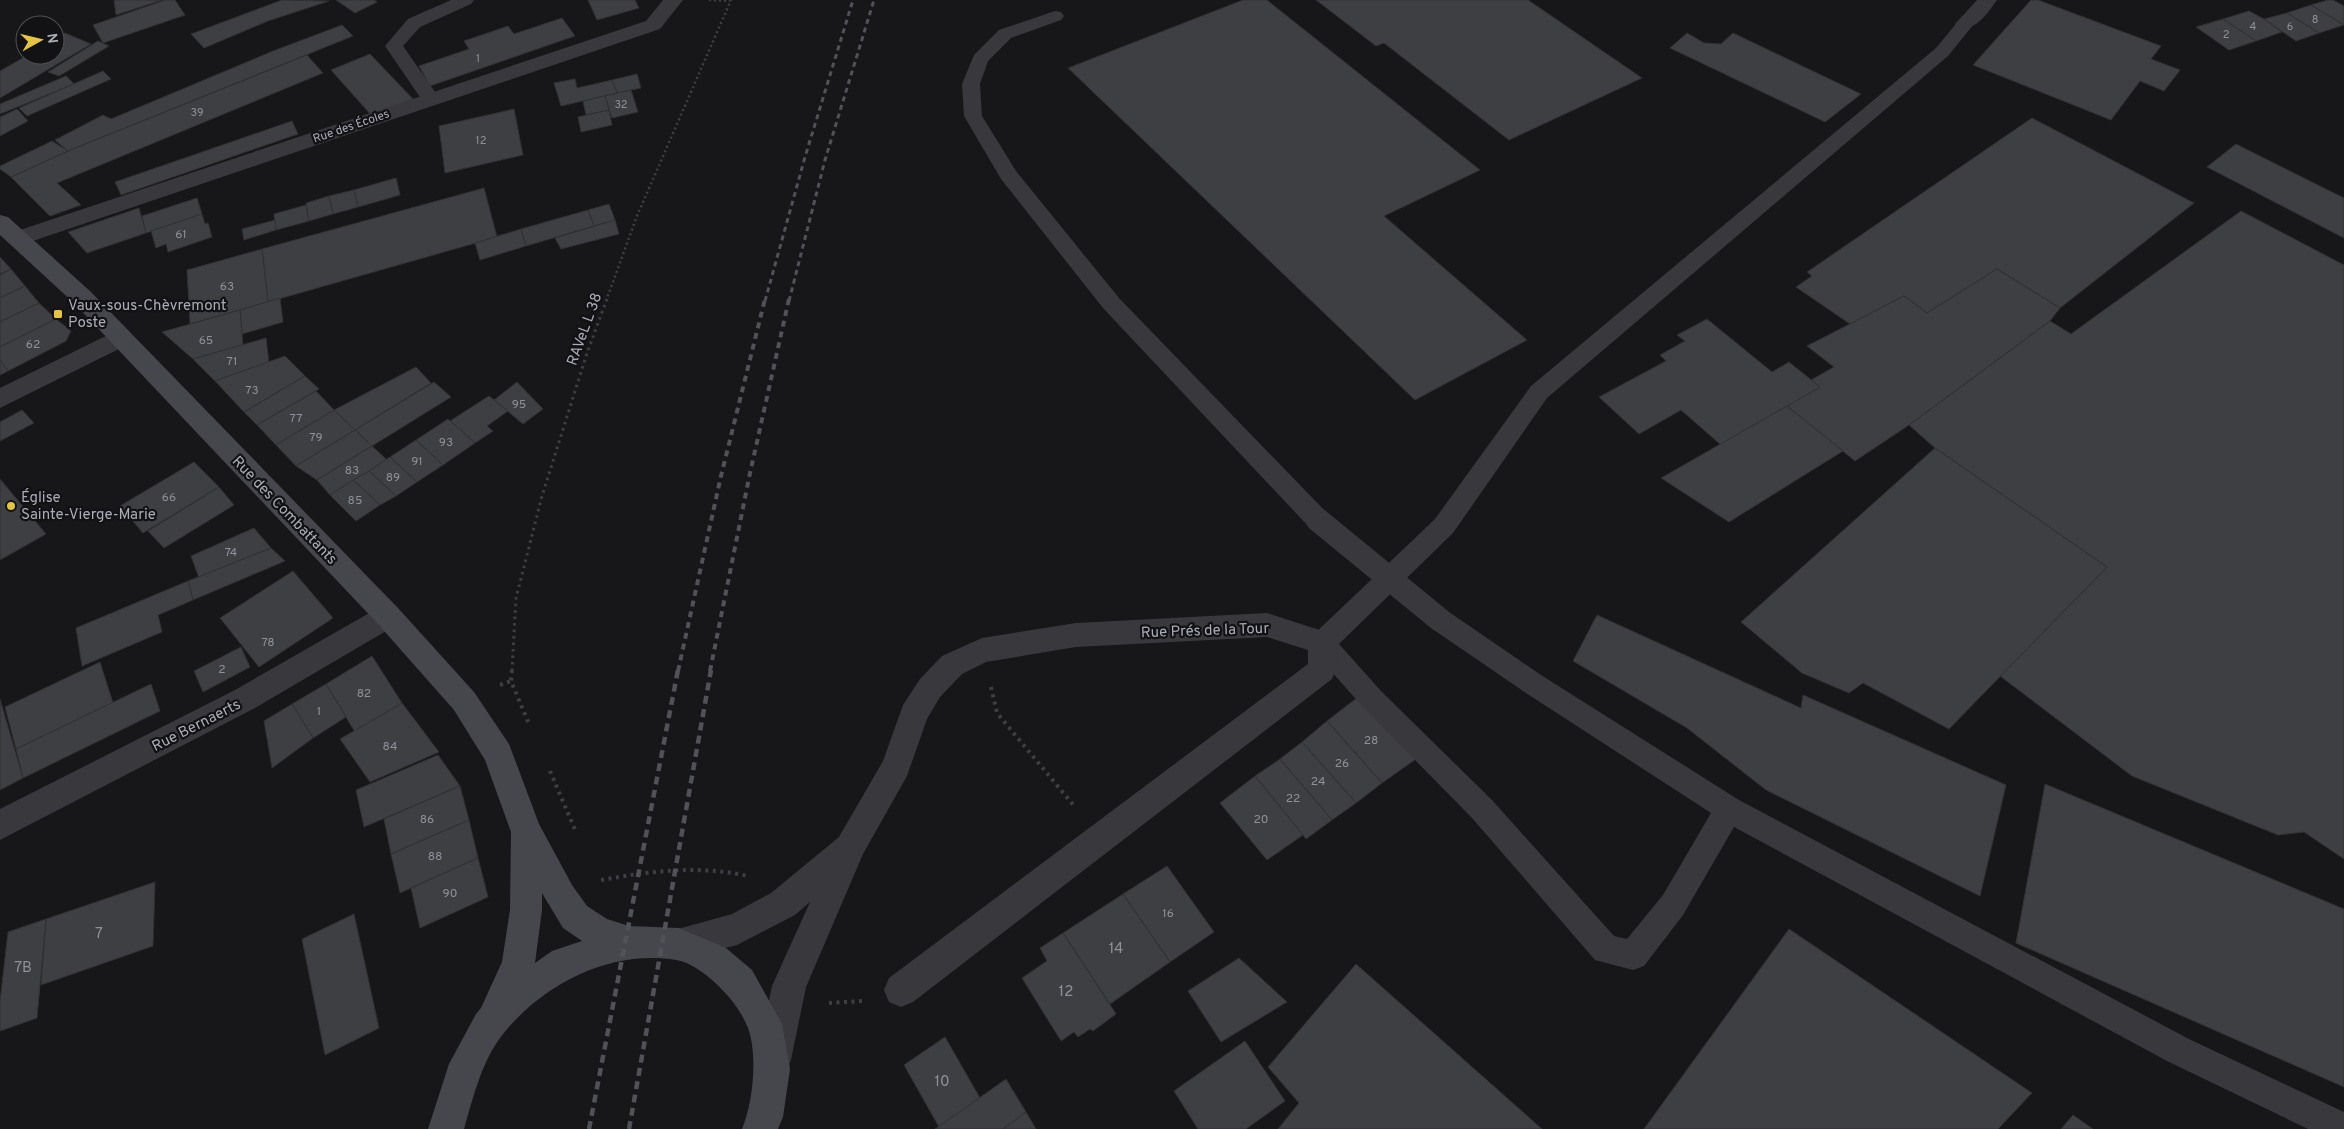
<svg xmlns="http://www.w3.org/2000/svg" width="2344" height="1129" font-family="Overpass,sans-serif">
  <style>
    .building { fill: #3e3f42; stroke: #313134 }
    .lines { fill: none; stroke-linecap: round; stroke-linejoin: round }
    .path-far2 { stroke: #3e3f44; stroke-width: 2.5; stroke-dasharray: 2 3; stroke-linecap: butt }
    .path-far1 { stroke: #3e3f44; stroke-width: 3; stroke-dasharray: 2.5 4; stroke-linecap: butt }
    .path { stroke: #3e3f44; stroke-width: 4; stroke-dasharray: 3 4.5; stroke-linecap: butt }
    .lane { fill: #38383d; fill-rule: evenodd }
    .street { fill: #38383d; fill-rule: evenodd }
    .secondary { fill: #46474d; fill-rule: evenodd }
    .rail-far2 { stroke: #515258; stroke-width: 3; stroke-dasharray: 5 4; stroke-linecap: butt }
    .rail-far1 { stroke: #515258; stroke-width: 4; stroke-dasharray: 6 5; stroke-linecap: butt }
    .rail { stroke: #515258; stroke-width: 4.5; stroke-dasharray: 8 5.5; stroke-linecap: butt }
    .lane-bridge { stroke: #38383d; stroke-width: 24 }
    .poi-dot { fill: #e4c543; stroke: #121214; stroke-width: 2 }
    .labels { text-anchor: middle; stroke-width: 4.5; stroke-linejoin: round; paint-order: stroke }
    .far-number-label { font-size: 11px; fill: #8f919a }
    .far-street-label { font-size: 12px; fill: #aaacb7; stroke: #121214 }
    .number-label { font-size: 12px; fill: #8f919a }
    .poi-label { font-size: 15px; fill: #aaacb7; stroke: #121214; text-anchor: start }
    .street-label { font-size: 15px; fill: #aaacb7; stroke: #121214 }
    .near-number-label { font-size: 15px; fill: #8f919a }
  </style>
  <rect width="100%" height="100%" fill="#171719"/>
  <g class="building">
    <path d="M114,0H162L116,15Z"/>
    <path d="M165,0H175L185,15L103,43L93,25Z"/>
    <path d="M282,0L329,1L268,21L204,48L191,34Z"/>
    <path d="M336,0H374L377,2L355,13Z"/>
    <path d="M588,0H635L639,8L597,20Z"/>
    <path d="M1243,0H1267L1480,170L1384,216L1527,340L1415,400L1068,68Z"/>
    <path d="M1316,0H1528L1642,78L1509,140L1384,43L1376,46Z"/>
    <path d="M2031,0H2038L2161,46L2151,59L2180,70L2164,91L2140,81L2111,120L1973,65Z"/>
    <path d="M2328,0H2333L2344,6V25L2311,5Z"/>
    <path d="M2311,5L2344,25L2319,33L2287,13Z"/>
    <path d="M2249,11L2264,19L2282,32L2256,41L2223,19Z"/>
    <path d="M2287,13L2319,33L2296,41L2264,19Z"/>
    <path d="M562,18L575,36L430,86L419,66L469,49L464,41L508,26L514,34Z"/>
    <path d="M2223,19L2256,41L2229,50L2196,27Z"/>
    <path d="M342,25L353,36L68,151L55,140L103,115L111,119L273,51Z"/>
    <path d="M65,33L91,44L0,98V71L28,55H55V39Z"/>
    <path d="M1687,33L1704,43L1721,44L1733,33L1861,94L1825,122L1670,48Z"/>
    <path d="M98,41L109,46L59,76L48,72Z"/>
    <path d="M370,54L413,99L372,116L331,70Z"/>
    <path d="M307,55L323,73L57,183L81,205L50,216L11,177L68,151Z"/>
    <path d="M103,71L111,79L27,116L19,108Z"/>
    <path d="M637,74L641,88L617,93L612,80Z"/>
    <path d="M66,76L74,84L0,114V104Z"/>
    <path d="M575,79L577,88L612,80L617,93L561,106L554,83Z"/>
    <path d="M631,90L638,112L612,118L605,96Z"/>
    <path d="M605,96L609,110L586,115L583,101Z"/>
    <path d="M17,109L28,121L0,136V117Z"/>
    <path d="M514,109L523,155L445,173L439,126Z"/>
    <path d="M609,110L612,125L581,132L578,117Z"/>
    <path d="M2032,118L2194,203L2060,308L1997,269L1927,313L1904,296L1850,324L1796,287L1812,276L1807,272Z"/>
    <path d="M292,121L298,134L121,195L115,182Z"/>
    <path d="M52,141L68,151L11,177L0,169V166Z"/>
    <path d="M2236,144L2344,198V238L2207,167Z"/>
    <path d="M396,178L400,195L358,207L354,190Z"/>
    <path d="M484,188L497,237L268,302L262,249Z"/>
    <path d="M354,190L358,207L333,214L329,196Z"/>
    <path d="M329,196L333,214L309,221L306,203Z"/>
    <path d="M197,198L202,214L146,233L142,216Z"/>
    <path d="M609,204L615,220L594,226L588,210Z"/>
    <path d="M306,205L309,221L276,230L274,214Z"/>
    <path d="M139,208L146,233L87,253L68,232Z"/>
    <path d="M588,210L594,226L526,246L521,229Z"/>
    <path d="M2241,211L2344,265V859L2304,832L2278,835L2132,776L2000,676L2107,567L1935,448L1909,425L2050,321L2071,334Z"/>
    <path d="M202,214L205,224L208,223L212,237L168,252L166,244L156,248L151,231Z"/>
    <path d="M275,220L276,230L244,240L242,229Z"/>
    <path d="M615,220L619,234L561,249L555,238Z"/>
    <path d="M521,229L526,246L480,260L475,243Z"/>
    <path d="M262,249L268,302L190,324L187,270Z"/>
    <path d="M0,257L11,269L0,274Z"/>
    <path d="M11,269L25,286L0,298V275Z"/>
    <path d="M1997,269L2060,308L2050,321L1909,425L1855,461L1787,406L1820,387L1811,380L1834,367L1807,346L1904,296L1927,313Z"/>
    <path d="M25,286L39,303L0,322V298Z"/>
    <path d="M280,298L283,322L242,334L240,310Z"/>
    <path d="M39,303L56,319L0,347V322Z"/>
    <path d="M240,310L243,346L193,359L162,332Z"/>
    <path d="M56,319L71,331L66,341L8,371L0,360V347Z"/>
    <path d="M1707,319L1772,372L1789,362L1820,387L1721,445L1681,410L1639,434L1599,397L1666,361L1660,355L1685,341L1677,335Z"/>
    <path d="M266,338L269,363L215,381L193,359Z"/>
    <path d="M285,356L305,376L244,412L215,381Z"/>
    <path d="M0,360L8,371L0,375Z"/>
    <path d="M416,367L431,383L355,430L334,410Z"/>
    <path d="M305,376L319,389L257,425L244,412Z"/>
    <path d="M434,382L451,397L372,446L355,430Z"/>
    <path d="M517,382L543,409L523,424L494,400Z"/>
    <path d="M316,391L334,410L276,445L257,425Z"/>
    <path d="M489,396L508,411L487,426L493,431L475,443L450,421Z"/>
    <path d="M1787,406L1843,451L1729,522L1661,478Z"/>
    <path d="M22,410L34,423L0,441V422Z"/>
    <path d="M334,410L355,430L296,466L276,445Z"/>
    <path d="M448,419L475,443L443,465L416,440Z"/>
    <path d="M355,430L372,446L317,480L296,466Z"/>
    <path d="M416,440L443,465L417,482L390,457Z"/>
    <path d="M372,446L387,460L330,495L317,480Z"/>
    <path d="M1935,448L2107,567L1949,729L1863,683L1849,693L1802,673L1741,622Z"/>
    <path d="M390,457L417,482L396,496L369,471Z"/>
    <path d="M194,462L219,487L143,533L120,506Z"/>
    <path d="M369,471L396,496L380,505L353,480Z"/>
    <path d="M0,479L46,534L0,560Z"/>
    <path d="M353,480L380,505L356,521L330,495Z"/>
    <path d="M219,487L234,505L164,548L148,531Z"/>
    <path d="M254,528L271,548L199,578L191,556Z"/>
    <path d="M271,548L285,561L193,600L188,581Z"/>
    <path d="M293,571L333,618L259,667L220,618Z"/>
    <path d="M188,581L193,600L158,615L162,632L82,666L76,628Z"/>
    <path d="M1597,615L1801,708L1803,695L2006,785L1980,896L1766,790L1687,728L1573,661Z"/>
    <path d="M241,647L250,667L203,692L194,671Z"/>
    <path d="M372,656L402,703L355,732L326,684Z"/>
    <path d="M100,662L113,703L16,749L5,707Z"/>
    <path d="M151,684L160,711L23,778L16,749Z"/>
    <path d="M326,684L346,717L313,738L292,704Z"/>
    <path d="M1358,697L1416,759L1382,783L1327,721Z"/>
    <path d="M0,699L23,778L0,790Z"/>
    <path d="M402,703L439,752L370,782L340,739Z"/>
    <path d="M292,704L313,738L272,768L264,721Z"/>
    <path d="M1327,721L1382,783L1356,803L1302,742Z"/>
    <path d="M1302,742L1356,803L1332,820L1280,759Z"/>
    <path d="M438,755L460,786L364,827L356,790Z"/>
    <path d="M1280,759L1332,820L1306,839L1255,776Z"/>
    <path d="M1255,776L1303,835L1267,860L1220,803Z"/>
    <path d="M2045,784L2344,909V1087L2016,943Z"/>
    <path d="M460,786L469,820L391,854L384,819Z"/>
    <path d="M469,820L478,858L400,893L391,854Z"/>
    <path d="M478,858L488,897L420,928L411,888Z"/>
    <path d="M1167,866L1214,932L1170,962L1123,894Z"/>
    <path d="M155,882L153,946L41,985L46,919Z"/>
    <path d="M1123,894L1170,962L1110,1004L1063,933Z"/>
    <path d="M354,914L379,1028L325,1055L302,939Z"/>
    <path d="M46,919L37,1018L0,1031V1001L8,932Z"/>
    <path d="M1789,929L2032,1093L1998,1129H1644Z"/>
    <path d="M1063,933L1116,1014L1093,1031L1090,1029L1078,1037L1074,1032L1061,1041L1022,978L1047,961L1040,948Z"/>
    <path d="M1239,958L1287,1002L1221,1042L1188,991Z"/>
    <path d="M1356,964L1542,1129H1278L1299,1103L1268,1067Z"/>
    <path d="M945,1037L980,1098L939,1127L904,1065Z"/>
    <path d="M1245,1041L1285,1101L1246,1129H1198L1174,1091Z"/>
    <path d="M1006,1079L1026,1112L1003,1129H935Z"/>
    <path d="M1026,1112L1036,1129H1003Z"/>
    <path d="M2073,1115L2093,1129H2061Z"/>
  </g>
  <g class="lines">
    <g class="path-far2">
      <path d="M709,0L730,1"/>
      <path d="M606,301L637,216L731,0"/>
    </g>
    <path class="path-far1" d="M512,671L516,598L542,496L587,353L607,299"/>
    <g class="path">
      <path d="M512,670L511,681L529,724"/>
      <path d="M500,685L511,681"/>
      <path d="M991,687L997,713L1075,807"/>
      <path d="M550,771L576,832"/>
      <path d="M601,880C651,871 698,865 748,876"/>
      <path d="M829,1003L862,1001"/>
    </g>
    <g class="lane">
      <path d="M451,0H474L471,4L420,27L403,46L440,99L438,103L431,105L424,103L385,46L408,19Z"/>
      <path d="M1055,11L1061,12L1064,16L1061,20L1011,38L988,61L980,84L982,116L1016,171L1119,298L1327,513L1330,520L1327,527L1318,530L1309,527L1103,308L1001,179L964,116L962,84L974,55L999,30Z"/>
      <path d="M1965,19L1971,20L1974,24L1948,56L1547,398L1453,533L1339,644L1381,691L1492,800L1614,936L1627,939L1663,895L1711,813L1523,691L1431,628L1427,620L1431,612L1440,609L1449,612L1541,675L1739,800L2189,1039L2344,1112V1129H2308L2167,1061L1734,827L1683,915L1644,966L1633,970L1595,960L1472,818L1363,707L1313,651L1309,643L1313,635L1435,519L1531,386L1936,48L1959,20Z"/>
    </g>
    <g class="street">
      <path d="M663,0H683L660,29L27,243L19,246L11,243L8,238L11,233L646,21Z"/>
      <path d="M1977,0H1997C1988,13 1975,32 1958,28L1955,24Z"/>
      <path d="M120,329L129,332L132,338L129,344L0,408V388Z"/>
      <path d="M388,604L398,608L402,616L398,624L255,708L0,840V809L235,690L378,608Z"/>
      <path d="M1267,613L1332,634C1339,648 1339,665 1332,679L913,1002L901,1007L889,1002L884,990L889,978L1308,664V650L1267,637L1076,647L986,662L962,674L940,697L927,719L907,776L863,854L806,987L791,1060L786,1072L774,1077L762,1072L757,1060L772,986L810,902L795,915L737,945L679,960L667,956L662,944L667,932L732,914L771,893L839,837L883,761L903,705L920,679L942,656L982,638L1076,623Z"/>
    </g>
    <path class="secondary" d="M0,215L8,217L91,292L398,608L474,692L509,744L539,824L572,885L587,906L607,919L629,926L679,928L726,948L752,970L782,1024L790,1069L783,1117L778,1129H742C753,1103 758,1055 748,1028C741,1010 727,993 712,980C703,972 689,962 676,960C610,949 540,985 500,1038C481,1064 473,1098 464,1129H428L449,1064L476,1014L481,1008L502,962L510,910L511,832L485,760L454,710L378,624L75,304L0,235ZM542,893L563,928L582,941L552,951L535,963L542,910Z"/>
    <g class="rail-far2">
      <path d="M765,301L805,157L853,0"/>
      <path d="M789,301L825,160L874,0"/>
    </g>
    <g class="rail-far1">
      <path d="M678,671L721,476L765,299"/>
      <path d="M710,671L750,473L789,299"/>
    </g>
    <g class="rail">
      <path d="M589,1129L678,670"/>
      <path d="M629,1129L711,670"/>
    </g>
    <path class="lane-bridge" d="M1318,520L1440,620"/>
  </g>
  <g class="poi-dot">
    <rect x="53" y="309" width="10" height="10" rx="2.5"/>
    <circle cx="11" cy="506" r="5"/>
  </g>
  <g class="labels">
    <g class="far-number-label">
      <text x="2315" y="23">8</text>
      <text x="2253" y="30">4</text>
      <text x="2290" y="30">6</text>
      <text x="2226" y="38">2</text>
      <text x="478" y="62">1</text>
      <text x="621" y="108">32</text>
      <text x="197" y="116">39</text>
      <text x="481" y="144">12</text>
    </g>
    <g class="far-street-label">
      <text transform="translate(351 126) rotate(-19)" y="4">Rue des Écoles</text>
    </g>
    <g class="number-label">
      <text x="181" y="238">61</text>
      <text x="227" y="290">63</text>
      <text x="206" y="344">65</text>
      <text x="33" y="348">62</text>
      <text x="232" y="365">71</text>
      <text x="252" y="394">73</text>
      <text x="519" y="408">95</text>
      <text x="296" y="422">77</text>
      <text x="316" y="441">79</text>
      <text x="446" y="446">93</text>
      <text x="417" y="465">91</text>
      <text x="352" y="474">83</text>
      <text x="393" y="481">89</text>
      <text x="169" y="501">66</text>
      <text x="355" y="504">85</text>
      <text x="231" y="556">74</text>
      <text x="268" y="646">78</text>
      <text x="222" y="673">2</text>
      <text x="364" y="697">82</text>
      <text x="319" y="715">1</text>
      <text x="1371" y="744">28</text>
      <text x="390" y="750">84</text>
      <text x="1342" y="767">26</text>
      <text x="1318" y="785">24</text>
      <text x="1293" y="802">22</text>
      <text x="427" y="823">86</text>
      <text x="1261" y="823">20</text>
      <text x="435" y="860">88</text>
      <text x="450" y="897">90</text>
      <text x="1168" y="917">16</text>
    </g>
    <g class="poi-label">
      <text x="68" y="310">Vaux-sous-Chèvremont<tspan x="68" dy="17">Poste</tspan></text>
      <text x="21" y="502">Église<tspan x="21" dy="17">Sainte-Vierge-Marie</tspan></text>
    </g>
    <g class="street-label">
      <text transform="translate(584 329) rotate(-70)" y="5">RAVeL L 38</text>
      <text transform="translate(285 510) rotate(46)" y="5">Rue des Combattants</text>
      <text transform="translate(1205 630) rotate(-2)" y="5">Rue Prés de la Tour</text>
      <text transform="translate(196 725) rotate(-27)" y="5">Rue Bernaerts</text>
    </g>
    <g class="near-number-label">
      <text x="99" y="938">7</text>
      <text x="1116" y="953">14</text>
      <text x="23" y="972">7B</text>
      <text x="1066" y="996">12</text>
      <text x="942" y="1086">10</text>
    </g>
  </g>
  <g transform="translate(40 40) rotate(82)"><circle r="24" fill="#121214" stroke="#4f5055"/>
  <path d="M0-4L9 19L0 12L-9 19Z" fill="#e4c543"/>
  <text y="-8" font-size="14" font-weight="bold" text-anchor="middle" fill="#aaacb7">N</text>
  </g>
</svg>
